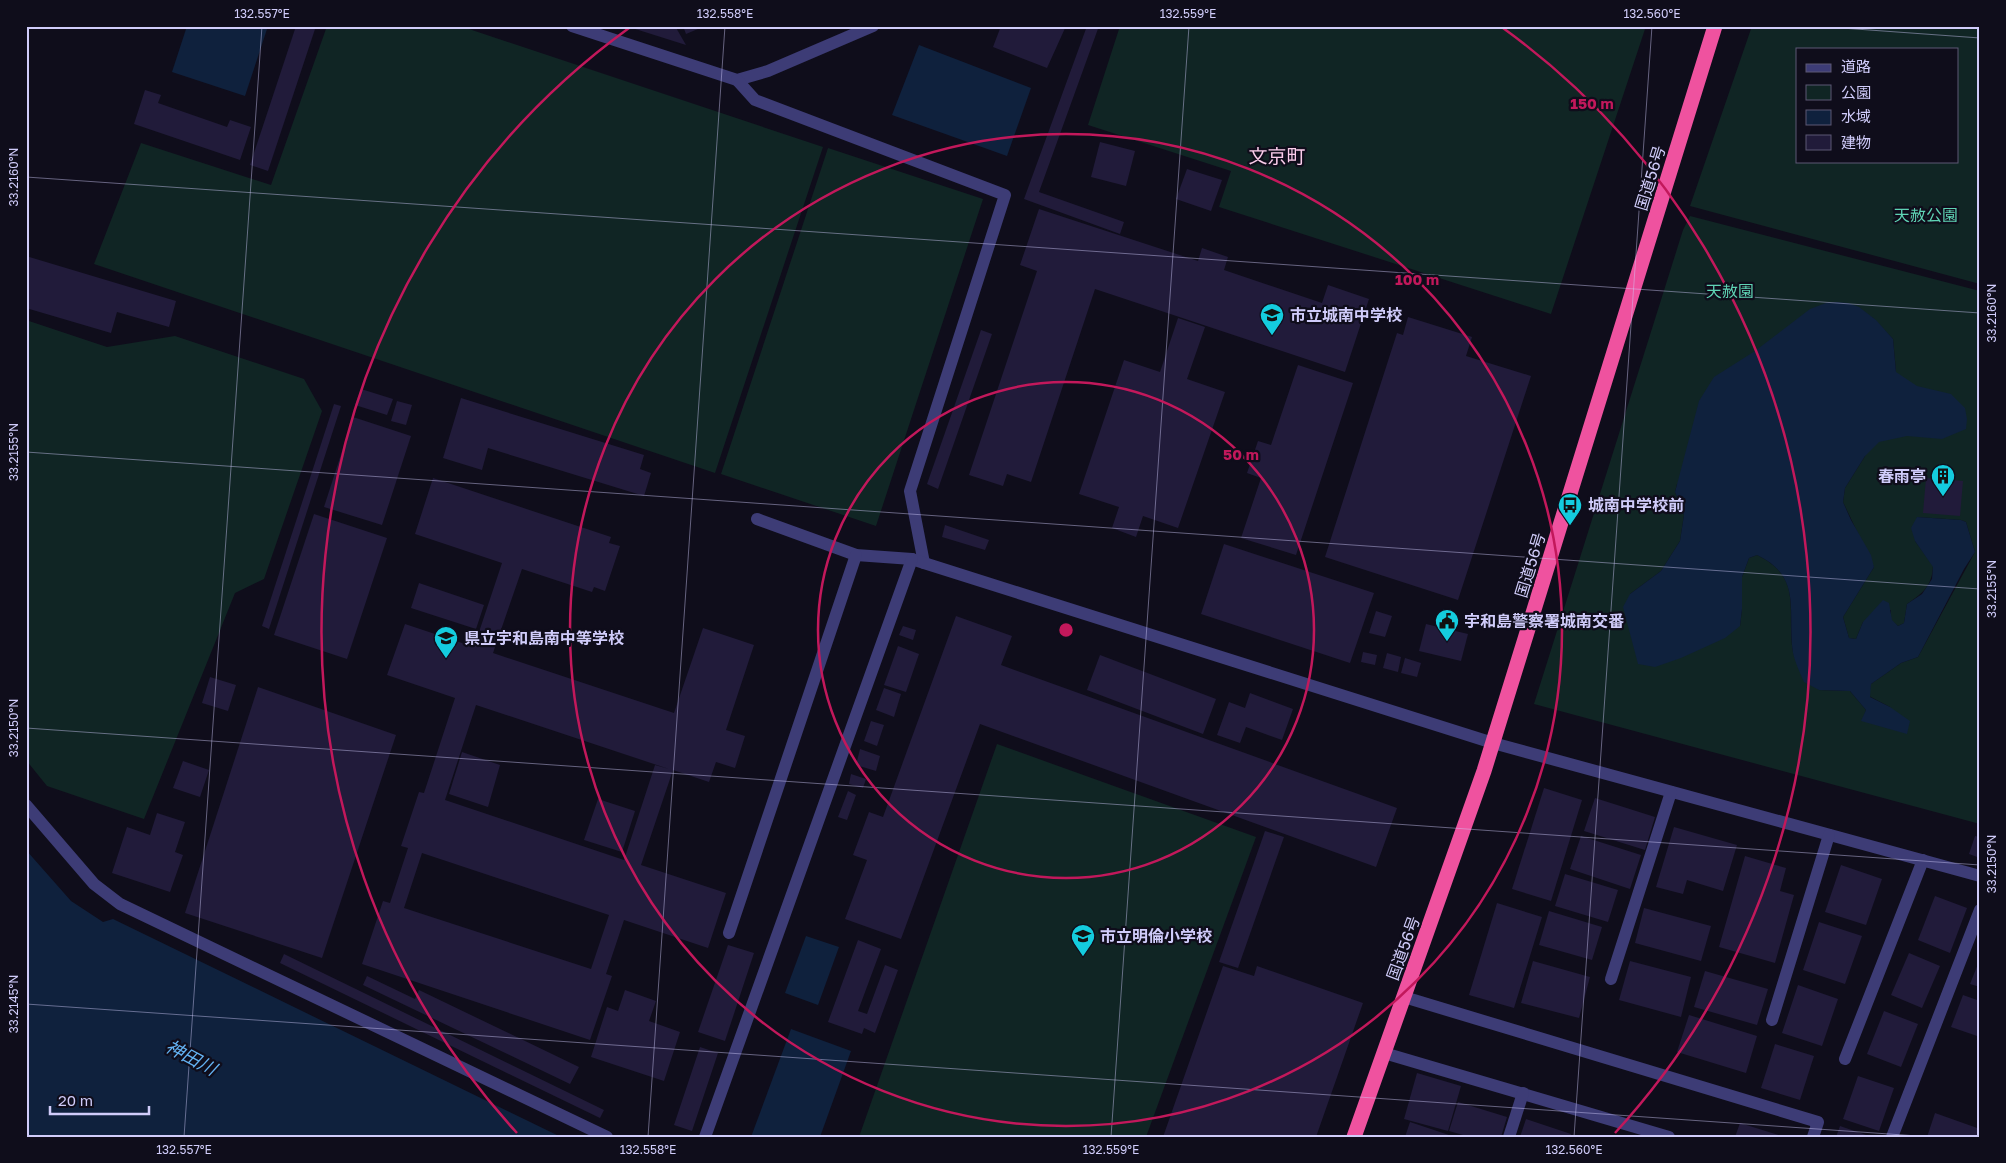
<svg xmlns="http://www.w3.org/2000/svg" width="2006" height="1163" font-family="'Golos Text','Noto Sans JP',sans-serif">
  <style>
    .green { fill: #102524; fill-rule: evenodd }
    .water { fill: #0f213d }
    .building { fill: #211b3a; fill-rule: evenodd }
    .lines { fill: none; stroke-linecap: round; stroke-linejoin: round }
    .minor { stroke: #3d3c76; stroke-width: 12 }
    .highway { stroke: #ef529f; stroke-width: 15 }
    .ticks { fill: none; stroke: #d0ccfa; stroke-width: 1; stroke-opacity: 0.45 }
    .ring { fill: none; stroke: #c2185b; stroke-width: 2.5 }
    .labels { text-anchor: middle; stroke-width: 4.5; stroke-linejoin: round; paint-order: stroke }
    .street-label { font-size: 16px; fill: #d0ccfa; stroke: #0f0d1b }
    .park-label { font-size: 16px; fill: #5fd3b4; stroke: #0f0d1b }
    .poi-label { font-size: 16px; font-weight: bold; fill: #d0ccfa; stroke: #0f0d1b; text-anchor: start }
    .water-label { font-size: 18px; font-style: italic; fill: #63b1f1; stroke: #0f0d1b }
    .quarter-label { font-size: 19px; fill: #fbcdeb; stroke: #0f0d1b }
    .centre { fill: #c2185b; stroke: #0f0d1b; stroke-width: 2.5 }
    .ring-label { font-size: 15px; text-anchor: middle; font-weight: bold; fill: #c2185b; stroke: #0f0d1b; stroke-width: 4.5; stroke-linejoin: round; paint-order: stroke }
    .neatline { fill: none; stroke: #d0ccfa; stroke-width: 2 }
    .ticks-label { font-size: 12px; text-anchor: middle; fill: #d0ccfa }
  </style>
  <rect width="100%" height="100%" fill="#0f0d1b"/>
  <g class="green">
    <path d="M327,26H460L823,147L715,473L94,264L141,143L271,185Z"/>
    <path d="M1120,26H1646L1551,314L1219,207L1231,171L1088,125Z"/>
    <path d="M1752,26H1980V284L1690,206ZM1797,49H1957V161H1797Z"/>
    <path d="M828,148L983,199L876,526L721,474Z"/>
    <path d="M1690,216L1980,291V824L1534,704L1683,230ZM1872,317L1893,339L1896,371L1865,456L1845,488L1843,502L1874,567L1843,617L1849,638L1856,639L1863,622L1891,610V620L1898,626L1904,623L1907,604C1923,593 1932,586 1933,566L1915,541L1917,517L1961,520L1966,522L1975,552L1918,657L1901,663L1871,684L1869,696L1890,707L1862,721L1866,710L1850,691L1819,690C1813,681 1795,662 1793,652C1786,610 1804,578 1757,555L1749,558L1742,577V609L1740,626L1630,594L1661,571L1680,541L1684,515L1675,492L1677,484L1703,467Z"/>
    <path d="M26,320L107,347L175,336L304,379L322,411L264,579L235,593L144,819L47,786L26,760Z"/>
    <path d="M997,744L1256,837L1146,1137H859Z"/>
  </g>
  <g class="water">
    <path d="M187,26H268L245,96L172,72Z"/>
    <path d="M919,45L1031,88L1007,156L892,115Z"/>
    <path d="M1837,302L1848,303L1859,307L1876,320L1893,339L1896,372L1917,386L1951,394L1965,408L1967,419L1966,429L1942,439L1907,436L1879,442L1865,456L1845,488L1843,502L1851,520L1871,555L1874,567L1843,617L1849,638L1856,639L1863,622L1883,600L1889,603L1892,620L1898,626L1904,623L1907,604L1922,594L1932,579L1933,567L1915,541L1911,528L1917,517L1961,520L1966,522L1975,552L1964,569L1918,657L1901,663L1871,684L1870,697L1890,707L1910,721L1907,734L1861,721L1866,710L1850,691L1819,690L1804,682C1800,673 1795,662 1793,653C1787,611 1803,577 1757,555L1749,558L1742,577V609L1740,626L1725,638L1681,658L1655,667L1638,664L1623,607L1630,594L1661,571L1680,541L1684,515L1675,492L1699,401L1714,377L1755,351L1810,309L1826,303Z"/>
    <path d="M26,850L71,901L103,922L113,919L561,1137H26Z"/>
    <path d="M806,936L839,947L818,1005L785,993Z"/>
    <path d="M791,1029L851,1051L820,1137H751Z"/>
  </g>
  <g class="building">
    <path d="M296,26H316L268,171L250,165Z"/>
    <path d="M629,26H675L686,45L629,27Z"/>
    <path d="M683,26H705L686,34Z"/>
    <path d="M1001,26L1031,27L1066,26L1047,68L993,47Z"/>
    <path d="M1087,26H1099L1039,192L1124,222L1120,234L1024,199Z"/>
    <path d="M145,90L161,95L158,103L227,127L230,120L251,127L240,160L134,124Z"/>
    <path d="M1100,142L1135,151L1126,186L1091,177Z"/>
    <path d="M1187,169L1222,180L1211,211L1176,199Z"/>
    <path d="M1039,209L1198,261L1202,248L1228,257L1224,270L1322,303L1328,285L1369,299L1345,372L1095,289L1031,482L1007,474L1003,486L969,475L1037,271L1020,265Z"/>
    <path d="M26,256L176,301L169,327L117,312L111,333L26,308Z"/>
    <path d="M1408,317L1472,337L1466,356L1531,376L1458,600L1325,557L1397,333L1403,335Z"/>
    <path d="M1178,318L1205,327L1187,379L1225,392L1178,528L1143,516L1136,537L1112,528L1119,507L1079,494L1124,360L1160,372Z"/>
    <path d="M981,330L992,334L938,489L927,484Z"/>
    <path d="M1298,365L1353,383L1296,555L1241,538L1261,478L1247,473L1258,441L1271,445Z"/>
    <path d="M361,389L393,399L387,415L355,405Z"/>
    <path d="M461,398L644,455L640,469L651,473L644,496L488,448L482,470L443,458Z"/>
    <path d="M397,401L412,405L406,425L391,421Z"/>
    <path d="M334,404L341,406L269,629L262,626Z"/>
    <path d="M353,417L411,436L382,525L324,507Z"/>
    <path d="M433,478L611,537L609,543L620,546L605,591L594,587L592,592L522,569L493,653L674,713L703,628L754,645L726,730L745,736L735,768L716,762L709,782L673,770L641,865L726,893L708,948L624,920L606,974L612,976L590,1040L362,964L383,901L390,903L408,848L401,846L419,792L424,793L455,698L387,675L405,624L474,647L502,563L415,534ZM476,705L669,769L655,765L624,860L445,800ZM422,853L609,915L591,969L404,908Z"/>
    <path d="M1926,478L1963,481L1960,516L1923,513Z"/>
    <path d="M314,514L387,538L347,659L274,635Z"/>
    <path d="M945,525L989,540L985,550L942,537Z"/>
    <path d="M1224,544L1374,593L1350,663L1201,614Z"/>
    <path d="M419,583L484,605L476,629L411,608Z"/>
    <path d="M1376,611L1392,616L1385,637L1369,633Z"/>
    <path d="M956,616L1012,636L1001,665L1397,808L1376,867L980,724L901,939L845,919L867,860L853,855L869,812L883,817Z"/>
    <path d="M1426,624L1468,634L1461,661L1419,651Z"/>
    <path d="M903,626L916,630L913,640L899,635Z"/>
    <path d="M898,646L919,654L906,692L884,685Z"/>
    <path d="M1363,652L1377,655L1375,665L1361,662Z"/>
    <path d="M1387,653L1401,657L1398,672L1383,668Z"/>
    <path d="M1100,655L1216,699L1203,734L1087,690Z"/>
    <path d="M1405,658L1421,663L1417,677L1401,673Z"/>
    <path d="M210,677L236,685L228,711L202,703Z"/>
    <path d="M258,687L396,735L322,958L185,913Z"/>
    <path d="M884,688L901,694L894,717L876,710Z"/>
    <path d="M1250,693L1293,709L1282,740L1246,727L1240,743L1217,735L1229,702L1245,708Z"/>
    <path d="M871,721L884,725L877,746L864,741Z"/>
    <path d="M860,749L880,756L876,771L856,765Z"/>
    <path d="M462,752L500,765L488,807L449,794Z"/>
    <path d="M183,761L209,770L200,797L173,788Z"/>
    <path d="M851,774L866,779L863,788L849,784Z"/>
    <path d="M1544,788L1582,800L1551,901L1512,889Z"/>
    <path d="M848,791L856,795L847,820L838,817Z"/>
    <path d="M1595,798L1655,817L1645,850L1584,831Z"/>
    <path d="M598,799L635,811L622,852L584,840Z"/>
    <path d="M157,813L185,822L175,852L183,855L170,892L112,873L127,827L150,835Z"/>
    <path d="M1674,827L1737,845L1723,891L1687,880L1683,894L1656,887Z"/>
    <path d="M1265,831L1284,837L1238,968L1219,962Z"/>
    <path d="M1581,836L1641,855L1630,889L1570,869Z"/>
    <path d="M1975,836L1980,837V858L1969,854Z"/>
    <path d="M1745,856L1786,868L1780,891L1794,895L1775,963L1719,947Z"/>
    <path d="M1841,865L1882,879L1866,925L1825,912Z"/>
    <path d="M1565,874L1618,890L1608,922L1555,906Z"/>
    <path d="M1935,896L1967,908L1950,953L1918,940Z"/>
    <path d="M1497,903L1542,917L1514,1008L1469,995Z"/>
    <path d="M1644,908L1711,926L1701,961L1635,943Z"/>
    <path d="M1549,911L1602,927L1592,960L1539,945Z"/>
    <path d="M1819,922L1862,936L1845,984L1803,970Z"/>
    <path d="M858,940L881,949L858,1011L867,1014L885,965L898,970L875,1033L864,1028L862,1034L828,1022Z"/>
    <path d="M728,945L754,953L725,1041L698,1032Z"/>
    <path d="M1909,953L1940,966L1922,1008L1891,995Z"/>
    <path d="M284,954L604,1110L600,1118L280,963Z"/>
    <path d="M1980,959V987L1970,984Z"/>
    <path d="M1533,961L1590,977L1579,1018L1521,1003Z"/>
    <path d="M1630,961L1691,977L1681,1017L1619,1000Z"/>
    <path d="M1223,966L1254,976L1257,966L1363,1003L1316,1137H1163Z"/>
    <path d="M1705,971L1768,989L1757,1025L1694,1007Z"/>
    <path d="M367,976L415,999L419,990L579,1067L570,1084L363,985Z"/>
    <path d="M1798,985L1838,999L1822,1046L1782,1033Z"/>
    <path d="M625,990L656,1001L649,1021L680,1032L664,1081L591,1057L607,1007L618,1011Z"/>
    <path d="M1963,995L1980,1001V1037L1951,1027Z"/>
    <path d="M1884,1011L1918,1024L1901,1067L1867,1054Z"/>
    <path d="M1689,1015L1757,1036L1746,1073L1677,1052Z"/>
    <path d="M1775,1044L1814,1056L1800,1100L1761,1088Z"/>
    <path d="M700,1047L718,1053L692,1131L674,1125Z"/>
    <path d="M1417,1073L1461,1086L1448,1131L1404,1119Z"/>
    <path d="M1858,1076L1894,1088L1879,1131L1843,1119Z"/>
    <path d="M1458,1102L1507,1117L1501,1137H1470L1449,1131Z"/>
    <path d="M1935,1113L1980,1129V1137H1927Z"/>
    <path d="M1526,1119L1571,1134L1570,1137H1520Z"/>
    <path d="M1410,1122L1452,1136V1137H1405Z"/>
    <path d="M1740,1123L1782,1136V1137H1735Z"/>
    <path d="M1840,1126L1869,1136V1137H1836Z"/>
  </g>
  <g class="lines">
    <g class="minor">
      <path d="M572,26L737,80L768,71L873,26"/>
      <path d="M737,80L755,100L1005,195L910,491L924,563"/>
      <path d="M757,519L856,555L912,559L924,563L1493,743L1980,876"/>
      <path d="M26,805L94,884L120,904L607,1137"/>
      <path d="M729,933L856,555"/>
      <path d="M1611,979L1671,792"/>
      <path d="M1404,997L1818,1122L1813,1137"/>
      <path d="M1772,1020L1829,835"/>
      <path d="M1384,1053L1669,1137"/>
      <path d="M1845,1059L1923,860"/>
      <path d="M705,1137L912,559"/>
      <path d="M1509,1137L1523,1093"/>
      <path d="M1892,1137L1980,910"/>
    </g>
    <path class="highway" d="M1354,1137L1484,771L1715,26"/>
  </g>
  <path class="ticks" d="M1814,26L1980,38M26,177L1980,313M26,452L1980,589M26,728L1980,865M26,1004L1932,1137M184,1137L262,26M648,1137L725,26M1111,1137L1189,26M1574,1137L1652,26"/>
  <g class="ring">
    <circle cx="1066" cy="630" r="248"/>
    <circle cx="1066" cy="630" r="496"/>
    <path d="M517 1133A744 744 0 0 1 629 28M1503 28A744 744 0 0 1 1615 1133"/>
  </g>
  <defs>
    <g id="school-pin" transform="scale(1.25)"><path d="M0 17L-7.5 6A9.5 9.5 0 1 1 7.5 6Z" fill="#14ccde" stroke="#0f0d1b"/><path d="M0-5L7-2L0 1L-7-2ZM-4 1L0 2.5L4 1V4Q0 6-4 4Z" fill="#111"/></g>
    <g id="building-pin" transform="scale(1.25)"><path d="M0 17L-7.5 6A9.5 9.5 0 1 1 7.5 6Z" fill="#14ccde" stroke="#0f0d1b"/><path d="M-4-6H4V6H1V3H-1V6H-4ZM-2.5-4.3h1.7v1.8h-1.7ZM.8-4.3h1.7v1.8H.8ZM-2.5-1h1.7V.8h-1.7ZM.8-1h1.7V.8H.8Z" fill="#111"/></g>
    <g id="bus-pin" transform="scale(1.25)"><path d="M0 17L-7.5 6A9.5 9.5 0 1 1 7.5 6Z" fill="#14ccde" stroke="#0f0d1b"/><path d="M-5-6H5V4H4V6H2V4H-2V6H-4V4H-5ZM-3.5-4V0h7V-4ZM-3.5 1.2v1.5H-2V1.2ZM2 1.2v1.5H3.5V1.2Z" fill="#111"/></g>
    <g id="civic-pin" transform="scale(1.25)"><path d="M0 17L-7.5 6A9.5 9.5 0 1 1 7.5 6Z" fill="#14ccde" stroke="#0f0d1b"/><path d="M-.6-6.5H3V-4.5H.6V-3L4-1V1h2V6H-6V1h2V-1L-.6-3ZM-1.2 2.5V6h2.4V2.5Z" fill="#111"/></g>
  </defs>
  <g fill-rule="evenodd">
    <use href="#school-pin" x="1272" y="315"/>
    <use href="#building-pin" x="1943" y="476"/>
    <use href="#bus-pin" x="1570" y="505"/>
    <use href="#civic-pin" x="1447" y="621"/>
    <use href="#school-pin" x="446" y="638"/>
    <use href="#school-pin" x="1083" y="936"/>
  </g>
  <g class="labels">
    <g class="street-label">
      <text transform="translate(1650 178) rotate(-73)" y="6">国道56号</text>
      <text transform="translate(1530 565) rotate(-73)" y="6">国道56号</text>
      <text transform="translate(1403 948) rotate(-70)" y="6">国道56号</text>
    </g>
    <g class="park-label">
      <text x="1926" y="221">天赦公園</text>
      <text x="1730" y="297">天赦園</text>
    </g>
    <g class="poi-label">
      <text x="1290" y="321">市立城南中学校</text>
      <text x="1926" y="482" text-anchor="end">春雨亭</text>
      <text x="1588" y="511">城南中学校前</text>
      <text x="1464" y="627">宇和島警察署城南交番</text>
      <text x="464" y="644">県立宇和島南中等学校</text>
      <text x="1100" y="942">市立明倫小学校</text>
    </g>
    <g class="water-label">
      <text transform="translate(191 1058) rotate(28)" y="6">神田川</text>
    </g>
    <g class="quarter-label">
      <text x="1277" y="163">文京町</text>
    </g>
  </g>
  <circle cx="1066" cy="630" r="8" class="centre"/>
  <g class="ring-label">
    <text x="1592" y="109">150 m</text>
    <text x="1417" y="285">100 m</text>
    <text x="1241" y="460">50 m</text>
  </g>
  <rect width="2006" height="1163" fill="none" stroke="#0f0d1b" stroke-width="55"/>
  <rect x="1796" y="48" width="162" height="115" fill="#0f0d1b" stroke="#5c5974"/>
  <rect x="1806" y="64" width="25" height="8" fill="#3d3c76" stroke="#5c5974"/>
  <text x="1841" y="72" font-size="15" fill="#d0ccfa">道路</text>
  <rect x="1806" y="85" width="25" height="15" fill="#102524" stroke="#5c5974"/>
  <text x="1841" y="98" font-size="15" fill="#d0ccfa">公園</text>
  <rect x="1806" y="110" width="25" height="15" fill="#0f213d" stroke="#5c5974"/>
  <text x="1841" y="122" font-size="15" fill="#d0ccfa">水域</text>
  <rect x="1806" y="135" width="25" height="15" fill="#211b3a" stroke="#5c5974"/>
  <text x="1841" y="148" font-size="15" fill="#d0ccfa">建物</text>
  <path d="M50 1106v8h99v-8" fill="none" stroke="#d0ccfa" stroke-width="2.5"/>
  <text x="58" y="1106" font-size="15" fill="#d0ccfa" stroke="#0f0d1b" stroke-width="4" paint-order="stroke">20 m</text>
  <rect x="28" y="28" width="1950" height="1108" class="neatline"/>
  <g class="ticks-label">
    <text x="262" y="18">132.557°E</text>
    <text x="725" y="18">132.558°E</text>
    <text x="1188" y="18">132.559°E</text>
    <text x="1652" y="18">132.560°E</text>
    <text transform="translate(14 177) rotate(-90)" y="4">33.2160°N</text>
    <text transform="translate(1992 313) rotate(-90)" y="4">33.2160°N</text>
    <text transform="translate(14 452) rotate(-90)" y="4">33.2155°N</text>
    <text transform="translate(1992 589) rotate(-90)" y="4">33.2155°N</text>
    <text transform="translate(14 728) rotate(-90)" y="4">33.2150°N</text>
    <text transform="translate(1992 864) rotate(-90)" y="4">33.2150°N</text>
    <text transform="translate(14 1004) rotate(-90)" y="4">33.2145°N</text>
    <text x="184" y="1154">132.557°E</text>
    <text x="648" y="1154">132.558°E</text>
    <text x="1111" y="1154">132.559°E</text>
    <text x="1574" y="1154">132.560°E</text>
  </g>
</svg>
